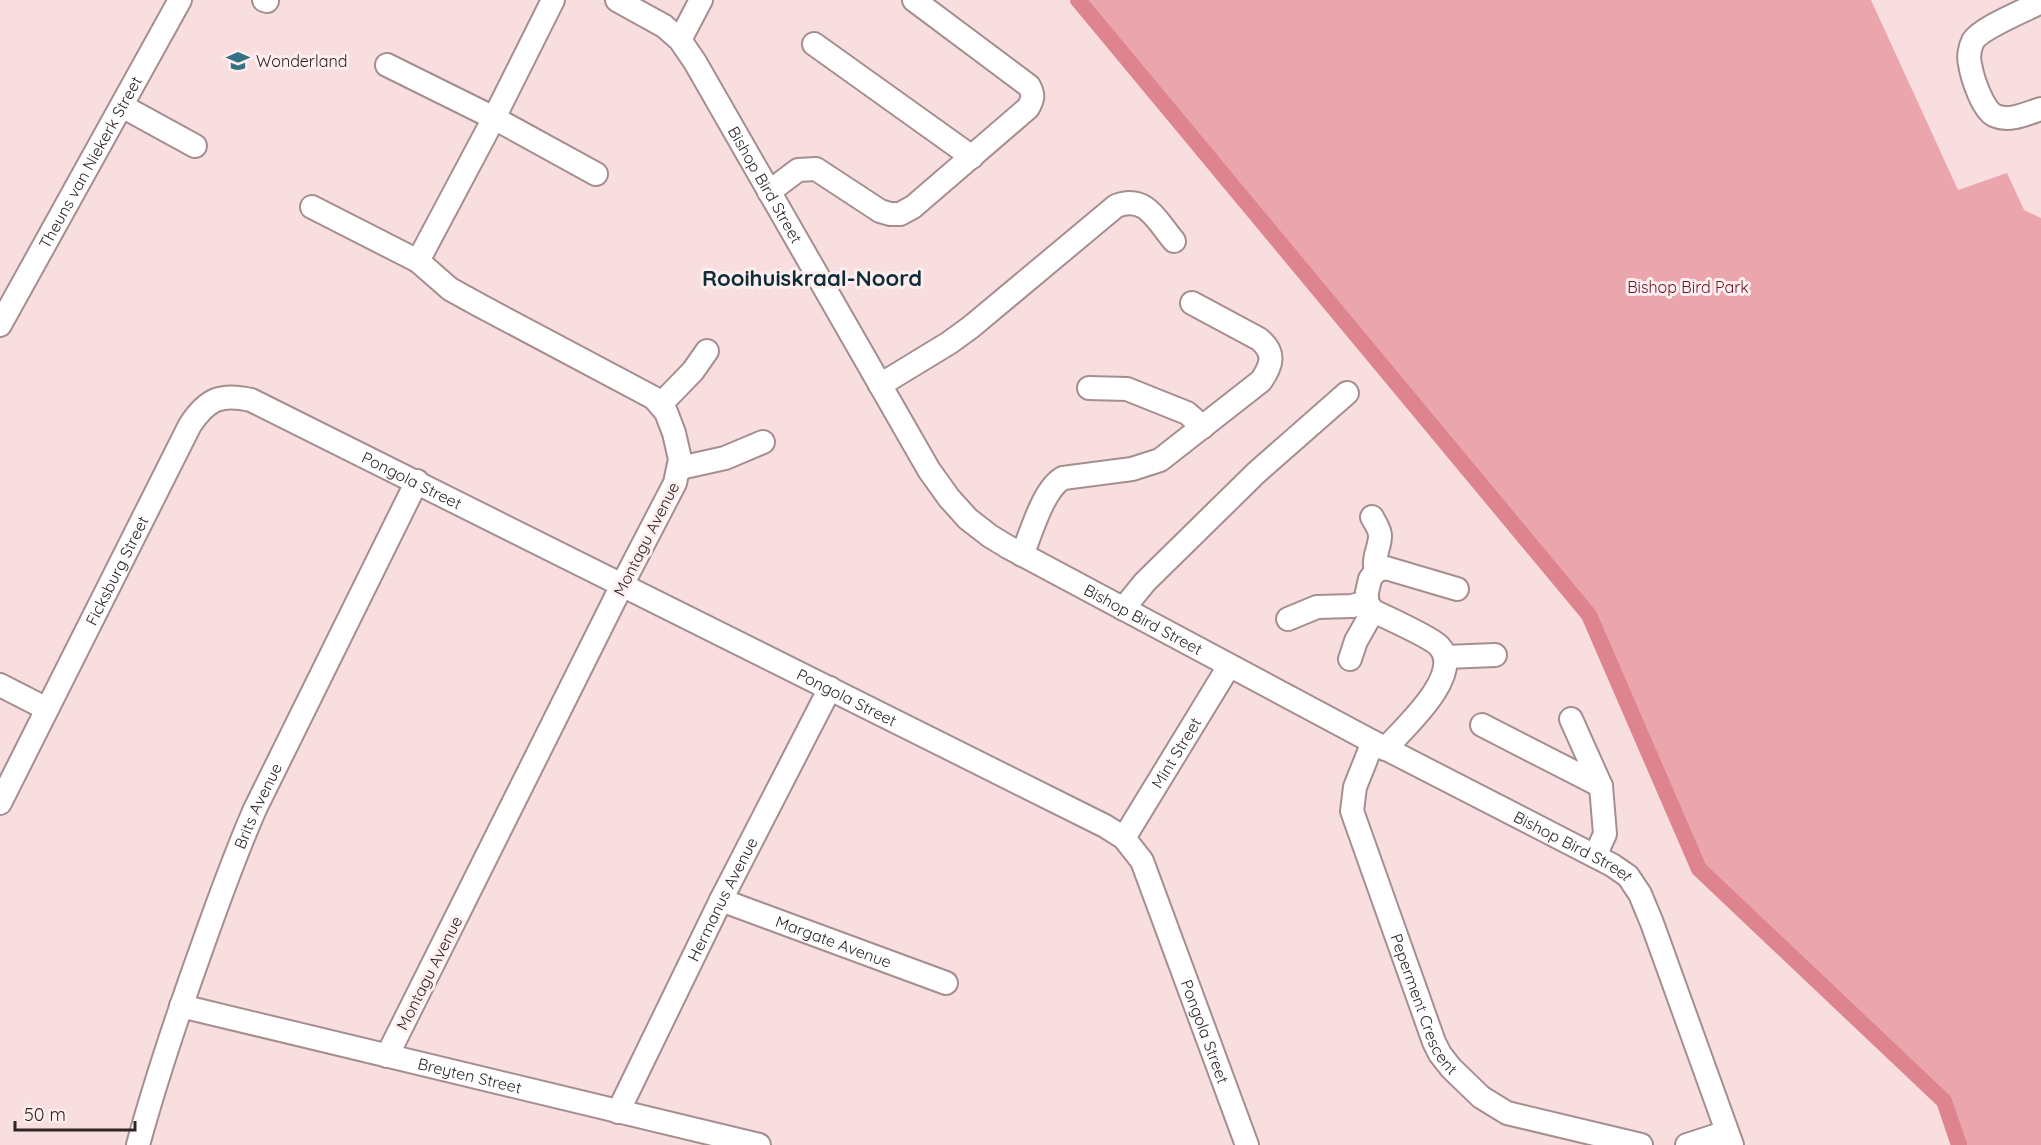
<svg xmlns="http://www.w3.org/2000/svg" width="2041" height="1145" font-family="Quicksand,sans-serif">
  <style>
    .green { fill: #eba5ac }
    .lines { fill: none; stroke-linecap: round; stroke-linejoin: round }
    .canal { stroke: #dd848e; stroke-width: 16 }
    .minor-casing { stroke: #a68e90; stroke-width: 26 }
    .minor { stroke: #fff; stroke-width: 22 }
    .labels { text-anchor: middle; stroke-width: 6; stroke-linejoin: round; paint-order: stroke }
    .poi-label { font-size: 16px; fill: #2e2526; stroke: #feeeef; text-anchor: start }
    .street-label { font-size: 16px; fill: #2e2526; stroke: #feeeef }
    .park-label { font-size: 16px; fill: #641426; stroke: #feeeef }
    .district-label { font-size: 22px; font-weight: bold; fill: #0f2d37; stroke: #feeeef }
  </style>
  <rect width="100%" height="100%" fill="#f8dedf"/>
  <path class="green" d="M1078,0H1871L1958,190L2007,173L2024,210L2041,218V1145H1959L1944,1101L1699,869L1589,615Z"/>
  <g class="lines">
    <path class="canal" d="M1078,0L1589,615L1699,869L1944,1101L1959,1145"/>
    <g class="minor-casing">
      <g id="minor">
        <path d="M264,0L267,1"/>
        <path id="s1" d="M617,0L664,26L680,40L695,62L929,470L949,498L968,519L990,536L1008,547L1373,742L1612,865L1628,876L1640,894L1652,923L1732,1145"/>
        <path d="M2041,2C2026,10 1981,28 1973,41C1970,47 1968,57 1970,64C1972,77 1983,112 1996,116C2010,122 2028,113 2041,109"/>
        <path d="M680,40L701,0"/>
        <path d="M814,44L972,157"/>
        <path d="M387,65L494,118L596,174"/>
        <path d="M122,106L195,146"/>
        <path d="M769,192L798,170L816,169L880,211L890,214H900L913,207L1028,108C1033,99 1034,95 1029,86L914,0"/>
        <path d="M312,207L418,261L450,289L479,305L654,398L666,412L674,433L680,459L675,483L622,585L387,1056"/>
        <path d="M418,261L494,118L553,0"/>
        <path id="s2" d="M0,325L180,0"/>
        <path d="M880,385L949,343L971,327L1116,206C1146,194 1157,221 1174,241"/>
        <path d="M1089,388L1127,389L1187,413L1203,427"/>
        <path d="M660,405L693,371L707,351"/>
        <path d="M680,468L725,458L763,442"/>
        <path d="M1372,517C1375,523 1380,529 1380,536C1380,548 1372,558 1376,571"/>
        <path d="M1022,555C1031,534 1043,489 1063,478L1132,469L1160,460L1261,381C1272,365 1276,353 1259,339L1192,303"/>
        <path d="M1123,609L1145,582L1256,473L1347,393"/>
        <path d="M1288,619L1317,607L1352,606L1367,602"/>
        <path d="M1446,657L1495,655"/>
        <path d="M1350,659L1356,641L1373,611"/>
        <path d="M0,685L47,709"/>
        <path d="M1571,719L1601,786L1605,834L1595,856"/>
        <path d="M1482,725L1601,786"/>
        <path id="s3" d="M1373,742L1355,787L1352,811L1434,1042L1440,1054L1451,1068L1481,1097L1507,1113L1641,1145"/>
        <path d="M1385,749C1404,728 1465,674 1439,646C1432,638 1386,617 1373,611L1367,602V592L1370,579L1376,571L1386,568L1457,589"/>
        <path id="s4" d="M0,803L190,425C207,399 221,393 251,400L1105,826L1124,838L1142,861L1247,1145"/>
        <path id="s5" d="M1124,838L1229,666"/>
        <path id="s6" d="M721,900L946,983"/>
        <path id="s7" d="M181,1006L759,1145"/>
        <path id="s8" d="M618,1112L721,900L830,688"/>
        <path id="s9" d="M138,1145C156,1079 178,1014 201,950C218,902 235,855 255,809L417,481"/>
        <path d="M1687,1145L1727,1132"/>
      </g>
    </g>
    <use href="#minor" class="minor"/>
  </g>
  <defs>
    <g id="school-bare" transform="scale(1.8)"><path d="M0-5L7-2L0 1L-7-2ZM-4 1L0 2.5L4 1V4Q0 6-4 4Z" fill="#327186" stroke="#feeeef" stroke-width="2.5" paint-order="stroke"/></g>
  </defs>
  <g fill-rule="evenodd">
    <use href="#school-bare" x="238" y="61"/>
  </g>
  <g class="labels">
    <g class="poi-label">
      <text x="256" y="67">Wonderland</text>
    </g>
    <g class="street-label">
      <text dy="6" stroke="none"><textPath href="#s2" startOffset="186">Theuns van Niekerk Street</textPath></text>
      <text dy="6" stroke="none"><textPath href="#s1" startOffset="243">Bishop Bird Street</textPath></text>
      <text dy="6" stroke="none"><textPath href="#s4" startOffset="675">Pongola Street</textPath></text>
      <text transform="translate(646 539) rotate(-63)" y="6">Montagu Avenue</text>
      <text dy="6" stroke="none"><textPath href="#s4" startOffset="260">Ficksburg Street</textPath></text>
      <text dy="6" stroke="none"><textPath href="#s1" startOffset="837">Bishop Bird Street</textPath></text>
      <text dy="6" stroke="none"><textPath href="#s4" startOffset="1161">Pongola Street</textPath></text>
      <text dy="6" stroke="none"><textPath href="#s5" startOffset="100">Mint Street</textPath></text>
      <text dy="6" stroke="none"><textPath href="#s9" startOffset="360">Brits Avenue</textPath></text>
      <text dy="6" stroke="none"><textPath href="#s1" startOffset="1323">Bishop Bird Street</textPath></text>
      <text dy="6" stroke="none"><textPath href="#s8" startOffset="237">Hermanus Avenue</textPath></text>
      <text dy="6" stroke="none"><textPath href="#s6" startOffset="120">Margate Avenue</textPath></text>
      <text transform="translate(429 973) rotate(-63)" y="6">Montagu Avenue</text>
      <text dy="6" stroke="none"><textPath href="#s3" startOffset="279">Peperment Crescent</textPath></text>
      <text dy="6" stroke="none"><textPath href="#s4" startOffset="1683">Pongola Street</textPath></text>
      <text dy="6" stroke="none"><textPath href="#s7" startOffset="297">Breyten Street</textPath></text>
    </g>
    <g class="park-label">
      <text x="1688" y="293">Bishop Bird Park</text>
    </g>
    <g class="district-label">
      <text x="812" y="286">Rooihuiskraal-Noord</text>
    </g>
  </g>
  <path d="M15 1121v9h120v-9" fill="none" stroke="#2e2526" stroke-width="3"/>
  <text x="24" y="1121" font-size="18" fill="#2e2526" stroke="#feeeef" stroke-width="4.5" paint-order="stroke">50 m</text>
</svg>
